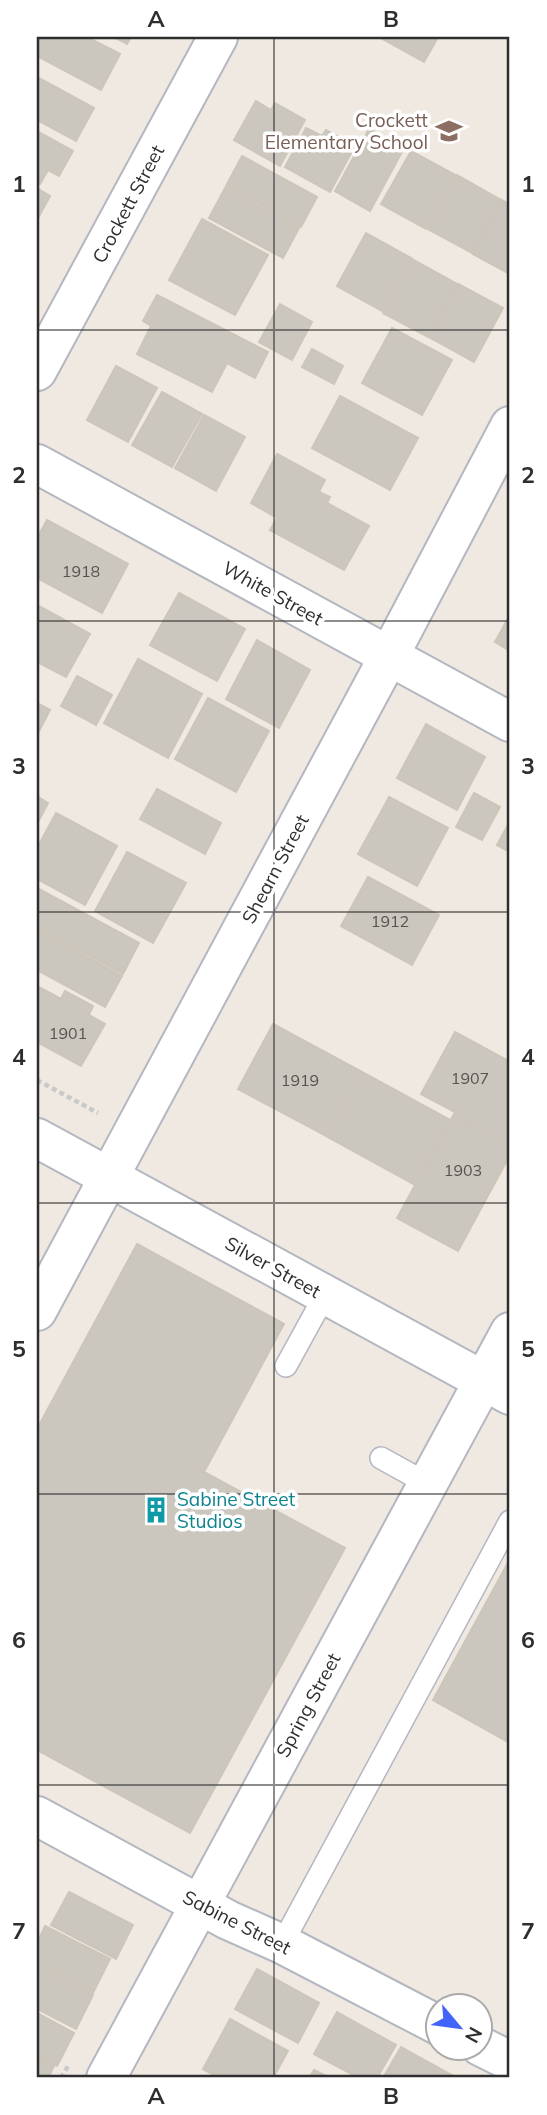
<svg xmlns="http://www.w3.org/2000/svg" width="547" height="2115" font-family="Mulish,sans-serif">
  <style>
    .building { fill: #cbc7bf; stroke: #cbc5ba; stroke-width: 2 }
    .lines { fill: none; stroke-linecap: round; stroke-linejoin: round }
    .lane-casing { stroke: #b4b7c1; stroke-width: 24 }
    .street-casing { stroke: #b4b7c1; stroke-width: 42 }
    .secondary-casing { stroke: #b4b7c1; stroke-width: 42 }
    .path { stroke: #c9c9c9; stroke-width: 4.5; stroke-dasharray: 5 3.5; stroke-linecap: butt }
    .lane { stroke: #fff; stroke-width: 21 }
    .street { stroke: #fff; stroke-width: 38 }
    .secondary { stroke: #fff; stroke-width: 38 }
    .grid { fill: none; stroke: #2e2e2e; stroke-width: 2; stroke-opacity: 0.55 }
    .labels { text-anchor: middle; stroke-width: 7; stroke-linejoin: round; paint-order: stroke }
    .number-label { font-size: 16px; fill: #555452 }
    .education-label { font-size: 19px; fill: #785e54; stroke: #fff; text-anchor: end }
    .street-label { font-size: 19px; fill: #2e2e2e; stroke: #fff }
    .culture-label { font-size: 19px; fill: #0d838f; stroke: #fff; text-anchor: start }
    .neatline { fill: none; stroke: #2e2e2e; stroke-width: 2.5 }
    .grid-label { font-size: 23px; text-anchor: middle; font-weight: bold; fill: #2e2e2e }
  </style>
  <rect width="100%" height="100%" fill="#efe9e1"/>
  <g class="building">
    <path d="M37,37H87L120,54L101,90L37,56Z"/>
    <path d="M114,37H131L127,44Z"/>
    <path d="M379,37H438L424,62Z"/>
    <path d="M37,77L94,108L76,141L37,120Z"/>
    <path d="M256,101L271,110L275,103L305,120L280,166L234,140Z"/>
    <path d="M306,128L322,136L326,130L355,146L330,192L285,167Z"/>
    <path d="M369,129L404,148L370,211L335,191Z"/>
    <path d="M37,131L73,151L59,176L48,170L40,184L37,183Z"/>
    <path d="M411,151L455,175L426,229L381,204Z"/>
    <path d="M242,156L317,197L301,227L226,186Z"/>
    <path d="M457,175L501,200L472,253L428,229Z"/>
    <path d="M37,188L50,196L37,220Z"/>
    <path d="M225,188L299,228L283,258L209,218Z"/>
    <path d="M502,200L510,205V274L473,254Z"/>
    <path d="M202,219L268,255L235,315L169,280Z"/>
    <path d="M366,233L411,258L382,311L337,286Z"/>
    <path d="M412,259L457,284L428,337L383,313Z"/>
    <path d="M458,284L503,308L474,362L429,337Z"/>
    <path d="M157,295L268,352L255,378L227,363L212,392L137,354L151,326L143,321Z"/>
    <path d="M280,304L312,322L292,360L259,342Z"/>
    <path d="M392,328L452,360L422,415L362,383Z"/>
    <path d="M312,349L343,366L334,384L302,367Z"/>
    <path d="M116,366L157,388L128,442L87,420Z"/>
    <path d="M162,392L202,414L172,467L132,445Z"/>
    <path d="M340,396L418,438L390,490L312,448Z"/>
    <path d="M204,415L245,437L216,491L175,468Z"/>
    <path d="M277,454L325,480L319,492L330,497L327,503L369,526L344,570L270,530L277,518L251,503Z"/>
    <path d="M47,520L128,564L102,613L37,578V538Z"/>
    <path d="M179,593L245,629L217,681L150,645Z"/>
    <path d="M37,605L90,634L66,677L37,662Z"/>
    <path d="M510,615V651L495,642Z"/>
    <path d="M257,640L310,670L279,728L226,699Z"/>
    <path d="M138,659L202,694L168,758L104,723Z"/>
    <path d="M77,676L112,695L96,725L61,706Z"/>
    <path d="M208,698L269,731L236,792L175,759Z"/>
    <path d="M37,703L50,710L37,735Z"/>
    <path d="M426,724L485,757L457,810L397,778Z"/>
    <path d="M157,789L221,823L205,854L140,819Z"/>
    <path d="M474,793L500,807L482,840L456,827Z"/>
    <path d="M37,796L48,803L37,824Z"/>
    <path d="M389,797L448,828L417,886L358,854Z"/>
    <path d="M56,813L117,846L85,905L37,879V848Z"/>
    <path d="M510,821V852L497,845Z"/>
    <path d="M127,852L186,883L153,943L95,911Z"/>
    <path d="M368,877L439,915L412,965L341,926Z"/>
    <path d="M37,888L139,943L123,974L37,928Z"/>
    <path d="M37,930L122,976L105,1007L37,970Z"/>
    <path d="M37,986L61,999L65,991L93,1006L89,1015L105,1024L81,1066L37,1042Z"/>
    <path d="M273,1024L362,1072L328,1137L238,1089Z"/>
    <path d="M455,1032L510,1062V1146L453,1116L455,1112L421,1094Z"/>
    <path d="M362,1072L450,1120L415,1185L328,1137Z"/>
    <path d="M453,1116L510,1146V1155L458,1251L397,1218Z"/>
    <path d="M137,1244L284,1324L204,1472L345,1548L190,1833L37,1750V1429Z"/>
    <path d="M510,1559V1743L433,1700Z"/>
    <path d="M69,1892L133,1925L116,1959L51,1925Z"/>
    <path d="M45,1926L110,1959L93,1993L37,1964V1943Z"/>
    <path d="M37,1966L93,1995L76,2029L37,2009Z"/>
    <path d="M257,1969L319,2003L298,2043L235,2009Z"/>
    <path d="M337,2012L396,2045L377,2078H359L314,2054Z"/>
    <path d="M37,2013L74,2033L57,2066L37,2056Z"/>
    <path d="M230,2019L288,2051L273,2078H219L203,2069Z"/>
    <path d="M401,2047L457,2078H383Z"/>
    <path d="M37,2058L54,2066L48,2078H37Z"/>
    <path d="M314,2070L330,2078H309Z"/>
  </g>
  <g class="lines">
    <g class="lane-casing">
      <g id="lane">
        <path d="M286,1366L325,1295"/>
        <path d="M381,1458L428,1484"/>
        <path d="M282,1944L510,1521"/>
      </g>
    </g>
    <g class="street-casing">
      <g id="street">
        <path d="M37,464L510,722"/>
        <path d="M37,1311L389,656L510,426"/>
        <path d="M484,1381L510,1395"/>
        <path d="M37,1816L228,1920L282,1944L438,2025"/>
        <path d="M480,2046L510,2061"/>
      </g>
    </g>
    <g class="secondary-casing">
      <g id="secondary">
        <path d="M37,371L218,37"/>
        <path d="M37,1138L484,1381"/>
        <path d="M106,2078L510,1332"/>
      </g>
    </g>
    <g class="path">
      <path d="M37,1080L98,1113"/>
      <path d="M61,2078L68,2066"/>
    </g>
    <use href="#lane" class="lane"/>
    <use href="#street" class="street"/>
    <use href="#secondary" class="secondary"/>
  </g>
  <path class="grid" d="M274,37V2078M37,330H510M37,621H510M37,912H510M37,1203H510M37,1494H510M37,1785H510"/>
  <defs>
    <g id="school-bare" transform="scale(2.1)"><path d="M0-5L7-2L0 1L-7-2ZM-4 1L0 2.5L4 1V4Q0 6-4 4Z" fill="#8d6e63" stroke="#fff" stroke-width="2.5" paint-order="stroke"/></g>
    <g id="building-bare" transform="scale(2.1)"><path d="M-4-6H4V6H1V3H-1V6H-4ZM-2.5-4.3h1.7v1.8h-1.7ZM.8-4.3h1.7v1.8H.8ZM-2.5-1h1.7V.8h-1.7ZM.8-1h1.7V.8H.8Z" fill="#0f9aa8" stroke="#fff" stroke-width="2.5" paint-order="stroke"/></g>
  </defs>
  <g fill-rule="evenodd">
    <use href="#school-bare" x="449" y="131"/>
    <use href="#building-bare" x="156" y="1510"/>
  </g>
  <g class="labels">
    <g class="number-label">
      <text x="81" y="577">1918</text>
      <text x="390" y="927">1912</text>
      <text x="68" y="1039">1901</text>
      <text x="470" y="1084">1907</text>
      <text x="300" y="1086">1919</text>
      <text x="463" y="1176">1903</text>
    </g>
    <g class="education-label">
      <text x="428" y="127">Crockett<tspan x="428" dy="22">Elementary School</tspan></text>
    </g>
    <g class="street-label">
      <text transform="translate(128 204) rotate(-62)" y="7">Crockett Street</text>
      <text transform="translate(273 593) rotate(29)" y="7">White Street</text>
      <text transform="translate(275 869) rotate(-62)" y="7">Shearn Street</text>
      <text transform="translate(273 1267) rotate(29)" y="7">Silver Street</text>
      <text transform="translate(308 1705) rotate(-62)" y="7">Spring Street</text>
      <text transform="translate(237 1922) rotate(27)" y="7">Sabine Street</text>
    </g>
    <g class="culture-label">
      <text x="177" y="1506">Sabine Street<tspan x="177" dy="22">Studios</tspan></text>
    </g>
  </g>
  <rect width="547" height="2115" fill="none" stroke="#ffffff" stroke-width="77"/>
  <g transform="translate(459 2027) rotate(119)"><circle r="33" fill="#ffffff" stroke="#ababab" stroke-width="2"/>
  <path d="M0-5L12 26L0 18L-12 26Z" fill="#4264fb"/>
  <text y="-10" font-size="19" font-weight="bold" text-anchor="middle" fill="#2e2e2e">N</text>
  </g>
  <rect x="38" y="38" width="470" height="2038" class="neatline"/>
  <g class="grid-label">
    <text x="156" y="27">A</text>
    <text x="391" y="27">B</text>
    <text x="19" y="192">1</text>
    <text x="528" y="192">1</text>
    <text x="19" y="483">2</text>
    <text x="528" y="483">2</text>
    <text x="19" y="774">3</text>
    <text x="528" y="774">3</text>
    <text x="19" y="1065">4</text>
    <text x="528" y="1065">4</text>
    <text x="19" y="1357">5</text>
    <text x="528" y="1357">5</text>
    <text x="19" y="1648">6</text>
    <text x="528" y="1648">6</text>
    <text x="19" y="1939">7</text>
    <text x="528" y="1939">7</text>
    <text x="156" y="2104">A</text>
    <text x="391" y="2104">B</text>
  </g>
</svg>
